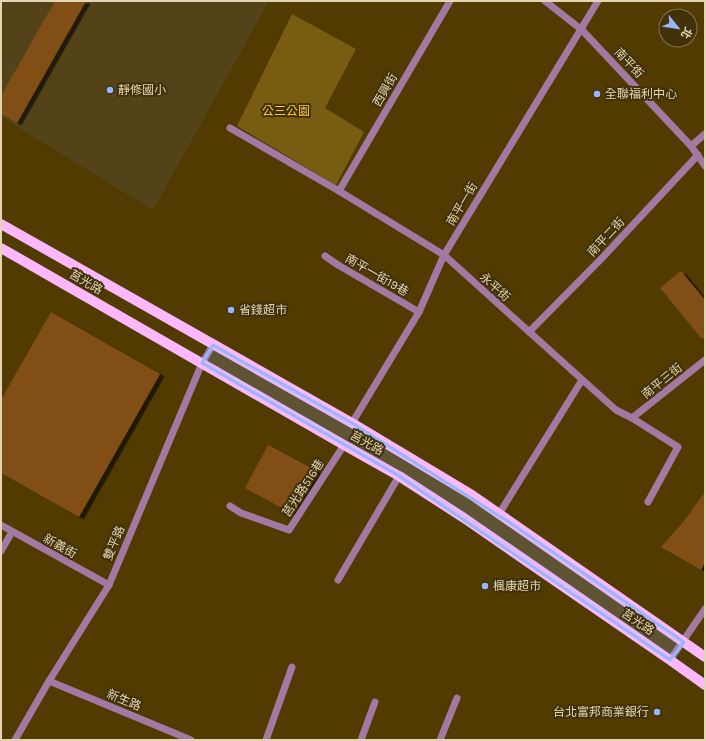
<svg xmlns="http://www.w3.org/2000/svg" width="706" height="741" font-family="Karla,'Noto Sans TC',sans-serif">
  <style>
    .built { fill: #544318 }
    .green { fill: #785c11 }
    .building { fill: #815014; filter: url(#shadow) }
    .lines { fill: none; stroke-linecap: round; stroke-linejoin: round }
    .minor { stroke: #a279a2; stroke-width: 7 }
    .major { stroke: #fbb8fc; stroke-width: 10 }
    .marked { fill: #97b6fd; fill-opacity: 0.2; stroke: #97b6fd; stroke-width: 3; stroke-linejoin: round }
    .poi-dot { fill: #97b6fd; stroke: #41320b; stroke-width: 1.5 }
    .labels { text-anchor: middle; stroke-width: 4; stroke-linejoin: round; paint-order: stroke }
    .street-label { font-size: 12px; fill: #e4d5b3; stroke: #41320b }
    .poi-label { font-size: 12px; fill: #e4d5b3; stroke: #41320b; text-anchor: start }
    .park-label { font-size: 12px; fill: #fec839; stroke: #41320b }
  </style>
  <defs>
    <filter id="shadow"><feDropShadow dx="4.5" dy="2.5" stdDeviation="0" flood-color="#0009"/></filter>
  </defs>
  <rect width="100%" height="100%" fill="#513b00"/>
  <path class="built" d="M1,1H269L153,210L1,117Z"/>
  <path class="green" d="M292,14L356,49L325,108L364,132L336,185L237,126Z"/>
  <g class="building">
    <path d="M55,1H86L17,123L1,114V96Z"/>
    <path d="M681,271L705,300V337L702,339L660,288Z"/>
    <path d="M51,312L160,374L79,517L1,473V400Z"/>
    <path d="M268,445L317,471L293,514L245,488Z"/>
    <path d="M705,492V562L701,570L661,547L684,521Z"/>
  </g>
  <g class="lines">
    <g class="minor">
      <path d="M545,1L582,30L691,146L705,166"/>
      <path d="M230,128L339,191L444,255L616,410L632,418L678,447L648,502"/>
      <path d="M691,146L705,134"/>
      <path d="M339,191L450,1"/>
      <path d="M325,256L338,265L419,312"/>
      <path d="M529,332L603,257L698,155"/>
      <path d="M632,418L705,360"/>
      <path d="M352,423L419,312L444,255L598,1"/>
      <path d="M230,506L241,513L289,530L344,445"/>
      <path d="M499,514L582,380"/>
      <path d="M1,525L109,585"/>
      <path d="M1,551L12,532"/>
      <path d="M338,580L399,476"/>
      <path d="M670,660L705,609"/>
      <path d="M49,681L191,740"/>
      <path d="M15,740L49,681L109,585L202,363L213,345"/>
      <path d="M266,740L292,667"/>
      <path d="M361,740L375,702"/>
      <path d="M440,740L457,698"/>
    </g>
    <g class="major">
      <path d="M1,224L352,423L472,495L705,657"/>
      <path d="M1,248L344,445L399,476L464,518L670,660L705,685"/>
    </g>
  </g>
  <path class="marked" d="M213,345L352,423L509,522L684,642L670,660L399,476L202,363Z"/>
  <g class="poi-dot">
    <circle cx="110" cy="90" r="4"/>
    <circle cx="597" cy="94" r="4"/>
    <circle cx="231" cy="310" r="4"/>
    <circle cx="485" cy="586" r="4"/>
    <circle cx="657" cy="712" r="4"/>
  </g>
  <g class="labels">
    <g class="street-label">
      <text transform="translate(629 63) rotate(47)" y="4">南平街</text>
      <text transform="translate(385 90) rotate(-60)" y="4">西興街</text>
      <text transform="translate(462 204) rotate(-59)" y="4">南平一街</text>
      <text transform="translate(606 237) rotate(-47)" y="4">南平二街</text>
      <text transform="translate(377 275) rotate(30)" y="4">南平一街19巷</text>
      <text transform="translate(86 282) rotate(30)" y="4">莒光路</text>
      <text transform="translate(495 287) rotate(42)" y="4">永平街</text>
      <text transform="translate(662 381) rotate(-39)" y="4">南平三街</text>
      <text transform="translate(367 443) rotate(29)" y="4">莒光路</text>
      <text transform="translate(303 488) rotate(-57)" y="4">莒光路516巷</text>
      <text transform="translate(114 543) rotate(-67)" y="4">雙平路</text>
      <text transform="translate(60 546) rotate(29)" y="4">新義街</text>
      <text transform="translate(638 622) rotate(34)" y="4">莒光路</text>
      <text transform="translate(124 700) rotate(23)" y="4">新生路</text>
    </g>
    <g class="poi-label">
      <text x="118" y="94">靜修國小</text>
      <text x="605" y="98">全聯福利中心</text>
      <text x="239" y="314">省錢超市</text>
      <text x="493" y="590">楓康超市</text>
      <text x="649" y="716" text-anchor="end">台北富邦商業銀行</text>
    </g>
    <g class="park-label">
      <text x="286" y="115">公三公園</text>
    </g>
  </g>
  <rect width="706" height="741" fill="none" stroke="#e4d5b3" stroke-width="4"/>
  <g transform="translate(678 28) rotate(120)"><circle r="19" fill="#41320b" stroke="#82734e"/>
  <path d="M0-3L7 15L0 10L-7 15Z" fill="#97b6fd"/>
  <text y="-6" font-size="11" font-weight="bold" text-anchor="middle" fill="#e4d5b3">北</text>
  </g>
</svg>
